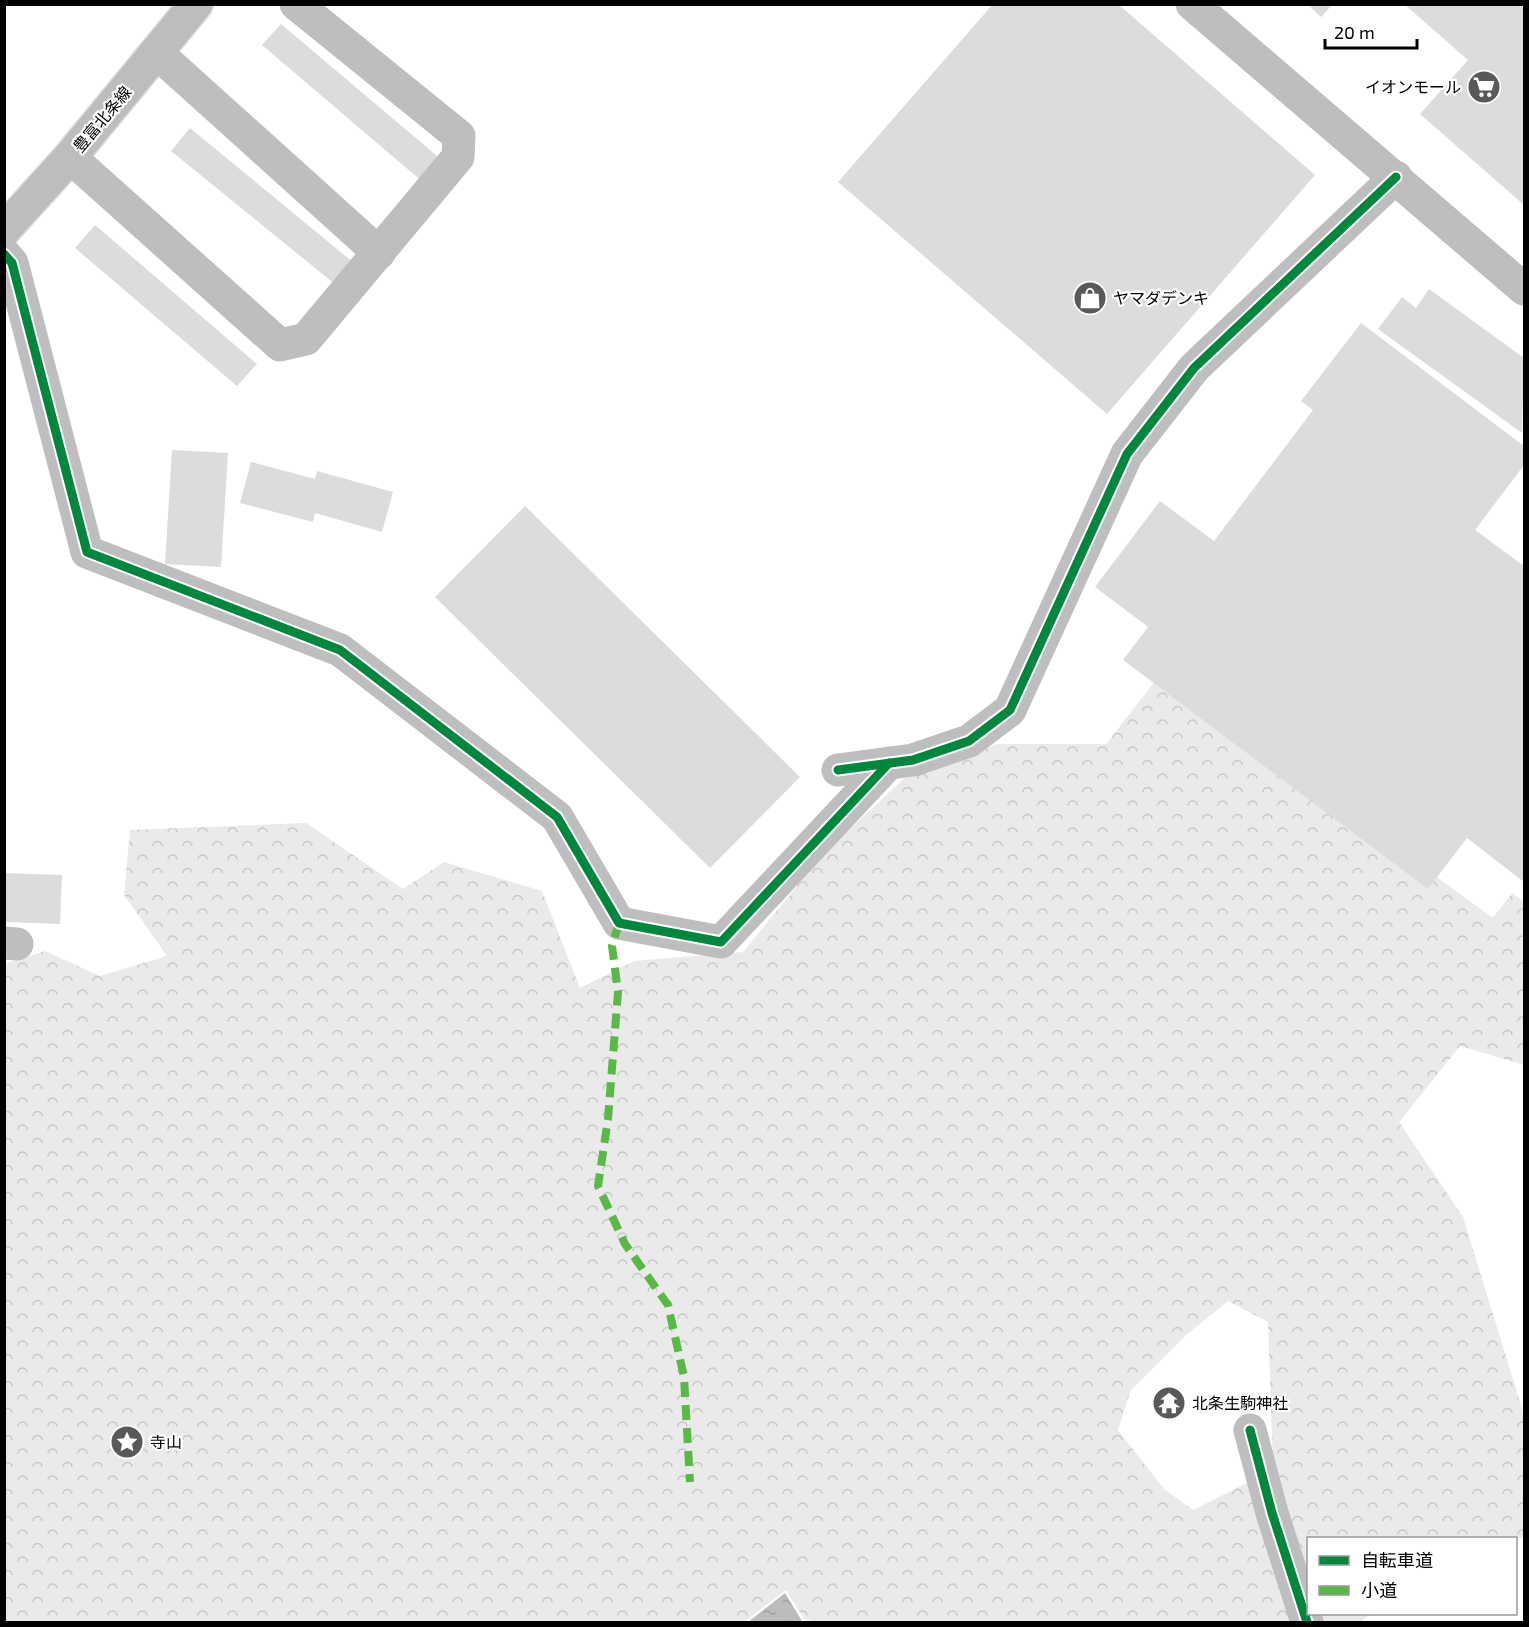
<svg xmlns="http://www.w3.org/2000/svg" width="1529" height="1627" font-family="'Exo 2','Noto Sans JP',sans-serif">
  <style>
    .forest { fill: url(#forest-crowns) }
    .water { fill: url(#water-ripples) }
    .building { fill: #dcdcdc }
    .lines { fill: none; stroke-linecap: round; stroke-linejoin: round }
    .major-casing { stroke: #dbdbdb; stroke-width: 36 }
    .minor { stroke: #bebebe; stroke-width: 33 }
    .major { stroke: #bdbdbd; stroke-width: 33 }
    .quiet { stroke: #58b947; stroke-width: 8; stroke-dasharray: 15 8; stroke-linecap: butt }
    .cycleway-casing { stroke: #fff; stroke-width: 13 }
    .cycleway { stroke: #00873e; stroke-width: 9 }
    .labels { text-anchor: middle; stroke-width: 4.5; stroke-linejoin: round; paint-order: stroke }
    .poi-label { font-size: 16px; fill: #000; stroke: #fff; text-anchor: start }
    .street-label { font-size: 16px; fill: #000; stroke: #fff }
  </style>
  <defs>
    <pattern id="forest-crowns" width="20" height="18" patternUnits="userSpaceOnUse" patternTransform="scale(1.5)"><rect width="20" height="18" fill="#eaeaea"/><path d="M2 6a3 3 0 1 1 6 0M12 15a3 3 0 1 1 6 0" fill="none" stroke="#c7c7c7"/></pattern>
    <pattern id="water-ripples" width="26" height="14" patternUnits="userSpaceOnUse" patternTransform="scale(1.5)"><rect width="26" height="14" fill="#bcbcbc"/><path d="M2 4q2-2 4 0t4 0M15 11q2-2 4 0t4 0" fill="none" stroke="#a0a0a0"/></pattern>
  </defs>
  <rect width="100%" height="100%" fill="#fff"/>
  <g class="forest">
    <path d="M1160,675L1493,918L1512,893L1524,902V1065L1460,1046L1399,1122L1463,1217L1524,1415V1536L1516,1541V1538H1470L1466,1536L1462,1538H1308V1588L1273,1465L1268,1322L1228,1301L1184,1337L1131,1390L1118,1430L1164,1489L1193,1510L1249,1482L1294,1622H816L804,1619L786,1590L744,1622H5L4,964L45,951L100,976L167,956L124,895L130,830L306,823L403,889L444,862L542,891L580,988L634,961L743,952L824,853L909,774L997,744H1106Z"/>
    <path d="M1317,1614H1371L1360,1622H1321Z"/>
  </g>
  <path class="water" d="M785,1593L802,1621L808,1622H748Z"/>
  <g class="building">
    <path d="M993,4H1118L1315,175L1107,414L838,182Z"/>
    <path d="M1307,4H1333L1321,17Z"/>
    <path d="M1404,4H1524V205L1420,114L1468,60Z"/>
    <path d="M281,24L443,161L424,183L262,45Z"/>
    <path d="M190,128L354,263L336,285L171,151Z"/>
    <path d="M95,225L257,364L237,386L75,248Z"/>
    <path d="M1429,289L1524,358L1522,433L1378,329L1402,297L1416,308Z"/>
    <path d="M1361,323L1524,446V465L1475,530L1524,566V882L1467,838L1428,889L1123,660L1148,627L1095,587L1160,501L1214,541L1313,410L1301,401Z"/>
    <path d="M172,450L228,453L221,567L165,564Z"/>
    <path d="M251,462L315,479L317,471L393,492L382,532L315,513L313,522L240,503Z"/>
    <path d="M525,506L800,777L710,868L435,597Z"/>
    <path d="M4,873L62,875L60,924L4,922Z"/>
  </g>
  <g class="lines">
    <g class="major-casing">
      <path id="major" d="M4,230L70,157L196,4"/>
    </g>
    <g class="minor">
      <path d="M1192,4L1524,289"/>
      <path d="M156,52L379,253"/>
      <path d="M70,157L280,345L306,339L458,157L459,136L296,4"/>
      <path d="M4,254L12,263L87,552L340,650L557,817L619,923L721,942L889,763"/>
      <path d="M838,770L913,760L969,741L1010,710L1127,454L1194,368L1396,177"/>
      <path d="M4,943L17,944"/>
      <path d="M1250,1430L1272,1513L1307,1622"/>
    </g>
    <use href="#major" class="major"/>
    <path class="quiet" d="M619,923L612,946L618,992L608,1119L598,1186L625,1244L668,1305L684,1377L690,1482"/>
    <g class="cycleway-casing">
      <g id="cycleway">
        <path d="M4,254L12,263L87,552L340,650L557,817L619,923L721,942L889,763"/>
        <path d="M838,770L913,760L969,741L1010,710L1127,454L1194,368L1396,177"/>
        <path d="M1250,1430L1272,1513L1307,1622"/>
      </g>
    </g>
    <use href="#cycleway" class="cycleway"/>
  </g>
  <defs>
    <g id="supermarket-disc" transform="scale(1.725)"><circle r="9.5" fill="#595959" stroke="#fff"/><path d="M-6-5.5h2.5l.6 2H6L4.5 2H-2.5L-4.4-4H-6ZM-1.5 3.2a1.3 1.3 0 1 0 .1 0ZM3 3.2a1.3 1.3 0 1 0 .1 0Z" fill="#fff"/></g>
    <g id="shop-disc" transform="scale(1.725)"><circle r="9.5" fill="#595959" stroke="#fff"/><path d="M-5-2.5h2.3a2.7 3.5 0 0 1 5.4 0H5L5.5 6h-11ZM-1.5-2.5h3a1.5 2.3 0 0 0-3 0Z" fill="#fff"/></g>
    <g id="temple-disc" transform="scale(1.725)"><circle r="9.5" fill="#595959" stroke="#fff"/><path d="M0-6L5-2H3V0L6.5 2.5H4V6H1.5V3h-3V6H-4V2.5H-6.5L-3 0V-2H-5Z" fill="#fff"/></g>
    <g id="sight-disc" transform="scale(1.725)"><circle r="9.5" fill="#595959" stroke="#fff"/><path d="M0-6L1.8-2.2L6-1.7L2.9 1.2L3.7 5.4L0 3.3L-3.7 5.4L-2.9 1.2L-6-1.7L-1.8-2.2Z" fill="#fff"/></g>
  </defs>
  <g fill-rule="evenodd">
    <use href="#supermarket-disc" x="1484" y="87"/>
    <use href="#shop-disc" x="1090" y="298"/>
    <use href="#temple-disc" x="1169" y="1403"/>
    <use href="#sight-disc" x="127" y="1442"/>
  </g>
  <g class="labels">
    <g class="poi-label">
      <text x="1461" y="93" text-anchor="end">イオンモール</text>
      <text x="1113" y="304">ヤマダデンキ</text>
      <text x="1192" y="1409">北条生駒神社</text>
      <text x="150" y="1448">寺山</text>
    </g>
    <g class="street-label">
      <text transform="translate(102 119) rotate(-50)" y="6">豊富北条線</text>
    </g>
  </g>
  <rect width="1529" height="1627" fill="none" stroke="#000000" stroke-width="12"/>
  <rect x="1307" y="1537" width="210" height="78" fill="#ffffff" stroke="#999999" stroke-width="1.5"/>
  <rect x="1319" y="1556" width="30" height="9" fill="#00873e" stroke="#999999" stroke-width="1.5"/>
  <text x="1361" y="1567" font-size="18" fill="#000000">自転車道</text>
  <rect x="1319" y="1586" width="30" height="9" fill="#58b947" stroke="#999999" stroke-width="1.5"/>
  <text x="1361" y="1597" font-size="18" fill="#000000">小道</text>
  <path d="M1325 39v9h92v-9" fill="none" stroke="#000000" stroke-width="3"/>
  <text x="1334" y="39" font-size="18" fill="#000000" stroke="#ffffff" stroke-width="4.5" paint-order="stroke">20 m</text>
</svg>
